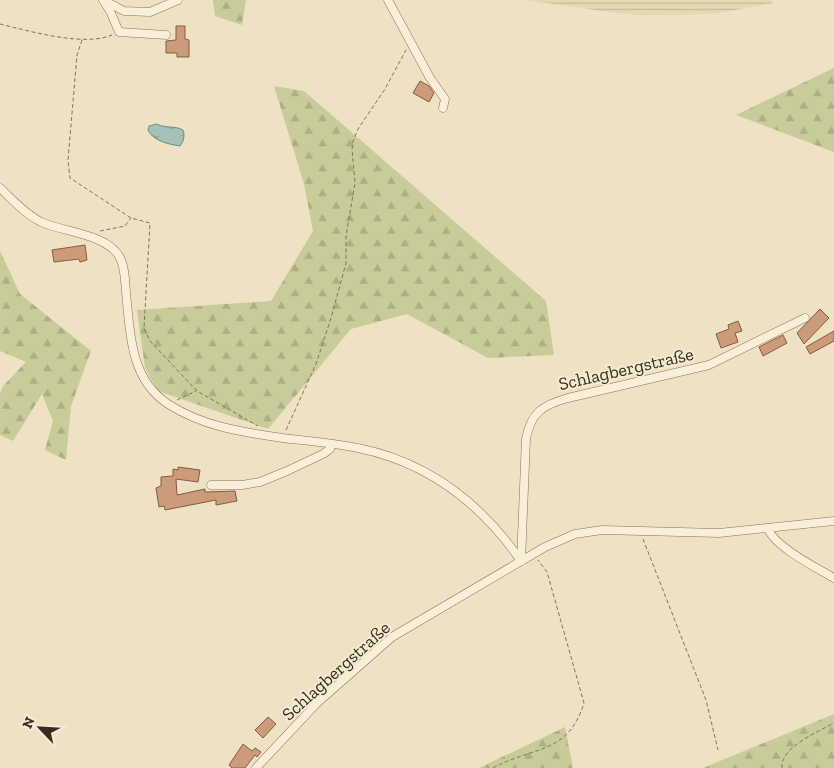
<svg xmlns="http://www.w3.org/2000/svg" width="834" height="768" font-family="'Zilla Slab',serif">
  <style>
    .farmland { fill: url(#farmland-rules) }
    .forest { fill: url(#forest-firs) }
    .water { fill: url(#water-ripples); stroke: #6c8f86 }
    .building { fill: #cc9b7a; stroke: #875b40 }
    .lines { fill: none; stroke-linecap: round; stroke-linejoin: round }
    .minor-casing { stroke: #88725a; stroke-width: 9 }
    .path { stroke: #88725a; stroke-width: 1; stroke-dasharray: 4 2.5; stroke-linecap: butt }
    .minor { stroke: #f9eed7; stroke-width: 8 }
    .labels { text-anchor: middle; stroke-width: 4; stroke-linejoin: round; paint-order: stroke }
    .street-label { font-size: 18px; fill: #382a1e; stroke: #f5ebd3 }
  </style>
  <defs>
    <pattern id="farmland-rules" width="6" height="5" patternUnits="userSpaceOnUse" patternTransform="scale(1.25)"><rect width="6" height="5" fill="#e3dab1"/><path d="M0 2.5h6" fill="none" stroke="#c4bb98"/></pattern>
    <pattern id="forest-firs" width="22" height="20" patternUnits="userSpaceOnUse" patternTransform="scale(1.25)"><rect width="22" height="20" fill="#c7cc98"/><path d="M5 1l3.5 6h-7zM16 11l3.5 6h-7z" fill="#acaf83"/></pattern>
    <pattern id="water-ripples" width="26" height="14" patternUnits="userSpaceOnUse" patternTransform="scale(1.25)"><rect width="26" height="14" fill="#a6c1b8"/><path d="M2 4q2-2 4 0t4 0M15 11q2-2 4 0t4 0" fill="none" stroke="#889d95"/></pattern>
  </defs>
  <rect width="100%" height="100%" fill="#eee1c4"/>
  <path class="farmland" d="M525,0H770L773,3L713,14L640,15L616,13Z"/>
  <g class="forest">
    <path d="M213,0H246L242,25L215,16Z"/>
    <path d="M834,68V152L736,115Z"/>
    <path d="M274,86L304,91L546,301L554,355L488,358L407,314L351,329L268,429L158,391L145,368L137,310L271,301L313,231L304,184Z"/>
    <path d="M0,251L20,294L91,351L71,406L66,460L45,450L53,421L42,394L13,441L0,435V394L3,386L26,362L0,351Z"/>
    <path d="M834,714V768H703Z"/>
    <path d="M565,727L573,768H479Z"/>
  </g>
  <path class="water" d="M157,124C166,129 174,125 183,130C185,135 184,141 180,146C168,144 153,141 148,130L149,126Z"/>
  <g class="building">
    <path d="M176,26H185V39L189,40V57H177V53H166V41L176,40Z"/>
    <path d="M420,81L429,86L434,93L429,102L413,93Z"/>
    <path d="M85,245L87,260L80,262L79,259L54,262L52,250Z"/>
    <path d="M820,309L829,318L804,344L797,333Z"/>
    <path d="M738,321L742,331L735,333L738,342L721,348L716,334L729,329L728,325Z"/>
    <path d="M834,331V341L810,354L806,347Z"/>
    <path d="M783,335L787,343L763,356L759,347Z"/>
    <path d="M178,467L200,470L198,482L176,479L177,495L205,489V492L235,491L237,501L216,505V500L165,510L164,506L159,507L156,488L161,486V477L173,476V469L178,470Z"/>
    <path d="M268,717L276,724L263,738L255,730Z"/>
    <path d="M243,744L252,751L255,748L261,752L257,757L255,755L245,768H232L229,765Z"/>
  </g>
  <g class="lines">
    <g class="minor-casing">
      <g id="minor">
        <path d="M103,0L111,13L119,32L166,35"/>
        <path d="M103,0L124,11L150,12L178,0"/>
        <path d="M388,0L430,78L445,99L443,108"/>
        <path d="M0,188C13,200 25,214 41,222C63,232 106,234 119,256C125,266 125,280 126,292C130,333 130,379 168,404C204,427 242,432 283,438C308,441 333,443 358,448C427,462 481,503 521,561"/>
        <path d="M211,485H242L260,482L287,471L323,454L330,449L332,444"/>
        <path d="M768,528C773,546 817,568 834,578"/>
        <path d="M521,561L526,439C531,412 543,405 568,398L709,365L805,318"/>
        <path d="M256,768L317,703L392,637L545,547L575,534L602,530L719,533L834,521"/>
      </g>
    </g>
    <g class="path">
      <path d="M0,24C29,31 84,47 112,35"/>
      <path d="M82,40L77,55L68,160L70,178L131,218L150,223L144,328L150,341L197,391L258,426"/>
      <path d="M100,231L125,226L131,218"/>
      <path d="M177,400L196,391"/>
      <path d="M286,430L316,364L331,318L346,263V236L355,183L352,149L353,141L358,129L385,89L406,50"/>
      <path d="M643,539L706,700L718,750"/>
      <path d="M493,768C533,746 568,755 584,703L547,572L538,560"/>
      <path d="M782,768C780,747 818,732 834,723"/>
    </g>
    <use href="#minor" class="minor"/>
  </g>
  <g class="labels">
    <g class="street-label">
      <text transform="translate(626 369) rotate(-13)" y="6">Schlagbergstraße</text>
      <text transform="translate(336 671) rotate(-42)" y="6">Schlagbergstraße</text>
    </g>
  </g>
  <g transform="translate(40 728) rotate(295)" stroke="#f5ebd3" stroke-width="4" paint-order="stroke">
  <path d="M0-4L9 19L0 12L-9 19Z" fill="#382a1e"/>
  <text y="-8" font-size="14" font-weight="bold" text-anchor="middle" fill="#382a1e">N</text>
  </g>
</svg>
